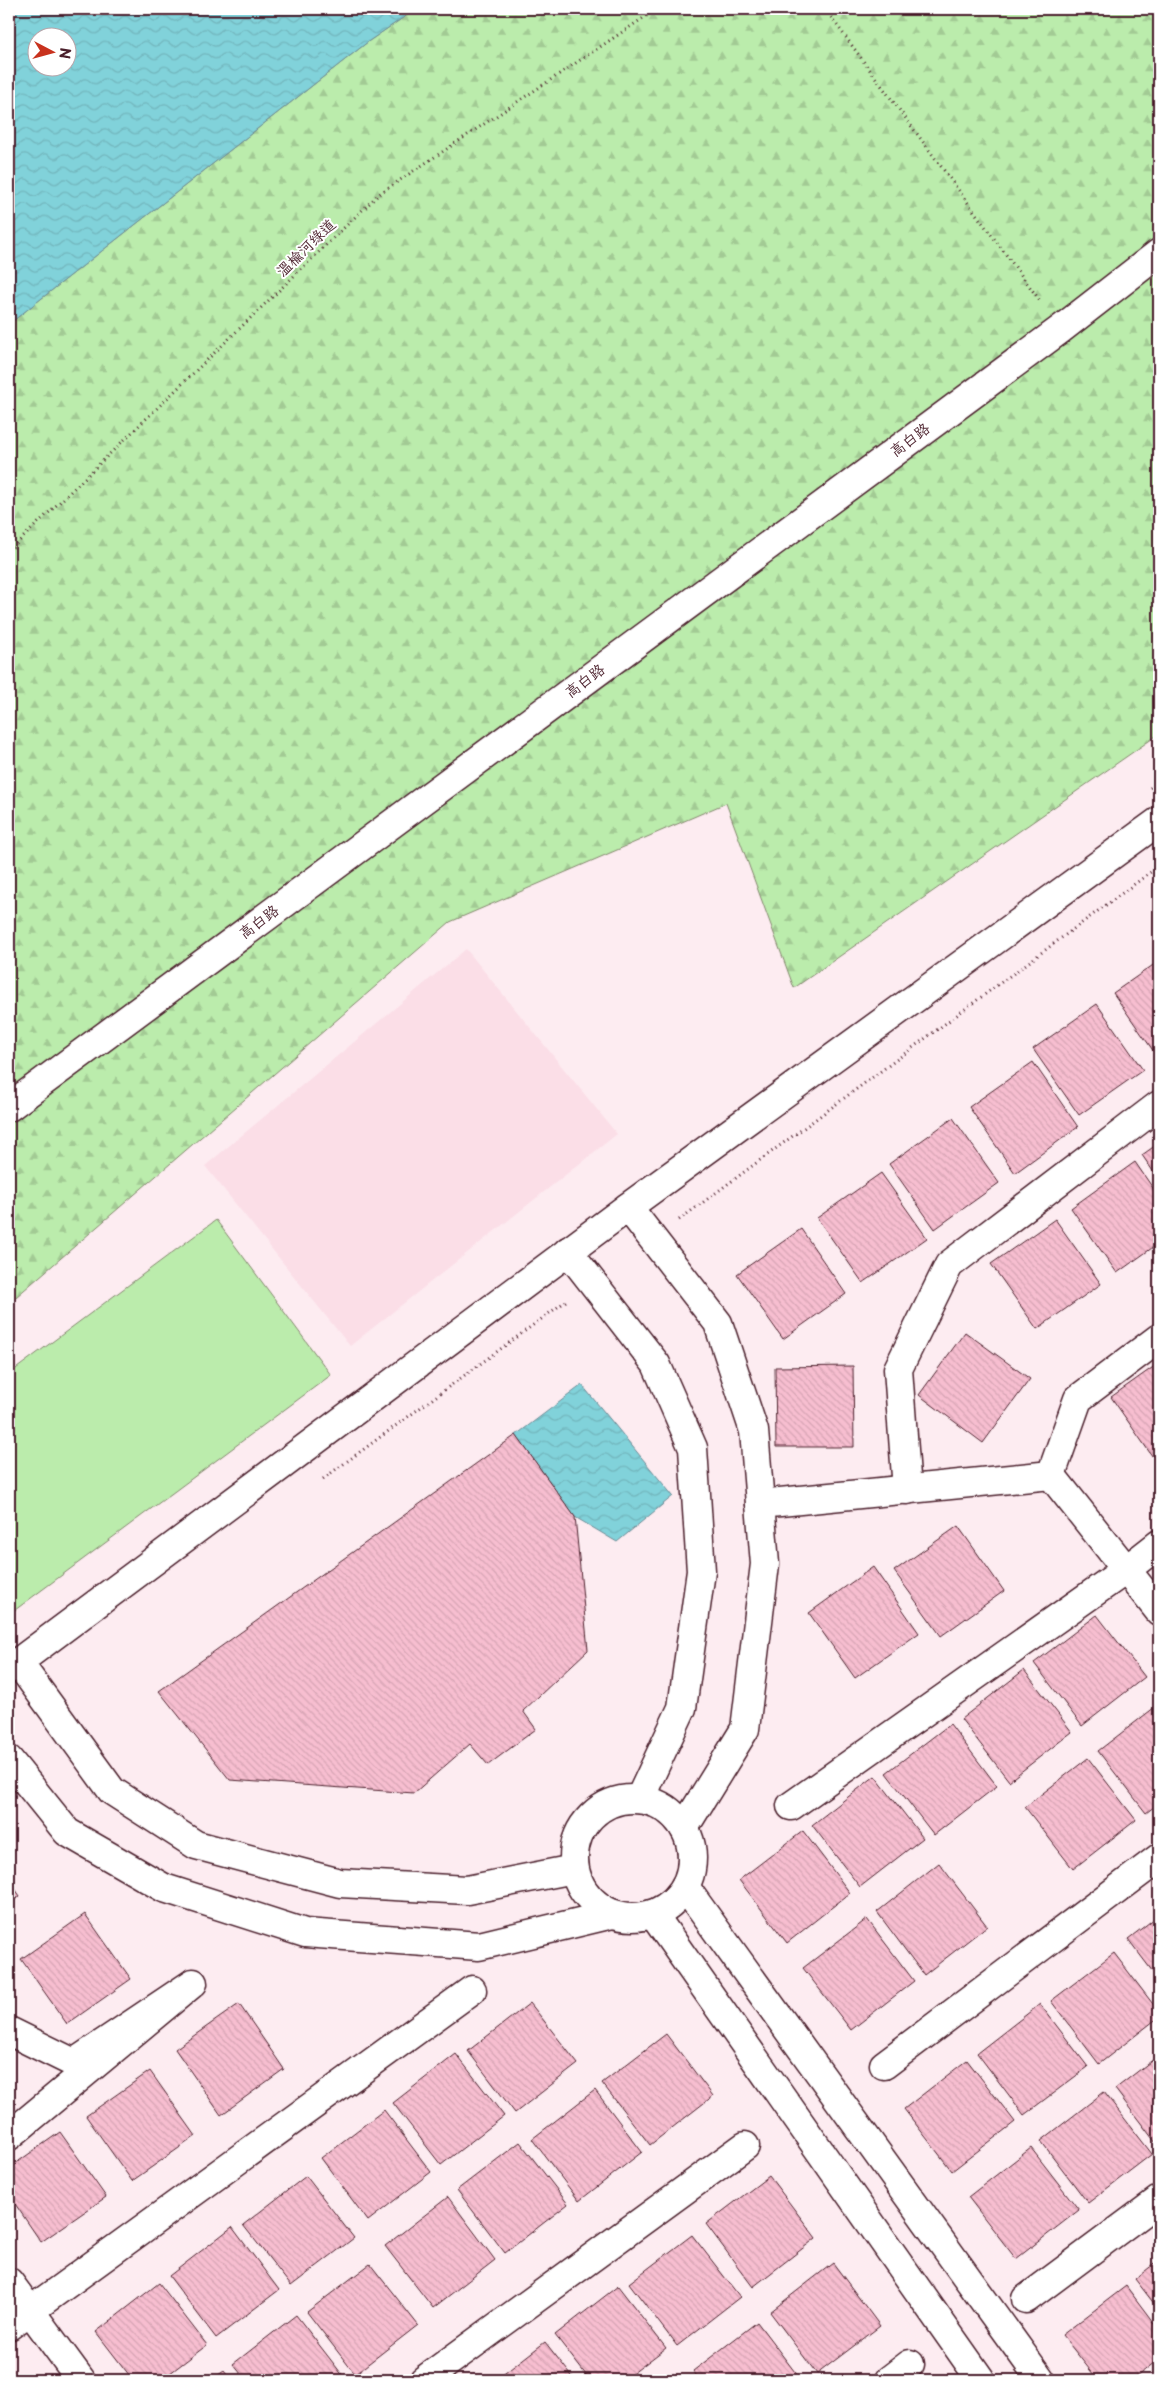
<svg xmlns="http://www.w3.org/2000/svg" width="1168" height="2389" font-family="'Playpen Sans','LXGW WenKai TC',sans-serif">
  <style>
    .built { fill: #fbdee7 }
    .forest { fill: url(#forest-firs); stroke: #82866c }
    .pitch { fill: #bbecac; stroke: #82866c }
    .water { fill: url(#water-waves); stroke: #6b8a94; fill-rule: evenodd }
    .building { fill: url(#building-back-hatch); stroke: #4a1f2b }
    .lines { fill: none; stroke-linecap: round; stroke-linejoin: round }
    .minor-casing { stroke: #4a1f2b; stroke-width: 31 }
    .major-casing { stroke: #4a1f2b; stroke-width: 31 }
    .path { stroke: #4a1f2b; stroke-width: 3; stroke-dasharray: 1 4; stroke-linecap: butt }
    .minor { stroke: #fff; stroke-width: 28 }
    .major { stroke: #fff; stroke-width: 28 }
    .labels { text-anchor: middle; stroke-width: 4; stroke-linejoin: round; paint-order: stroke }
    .street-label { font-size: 15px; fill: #4a1f2b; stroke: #fff }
  </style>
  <defs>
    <pattern id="forest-firs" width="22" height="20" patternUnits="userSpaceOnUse" patternTransform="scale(1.25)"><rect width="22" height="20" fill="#bbecac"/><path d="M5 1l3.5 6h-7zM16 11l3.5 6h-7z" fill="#a2ca94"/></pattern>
    <pattern id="water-waves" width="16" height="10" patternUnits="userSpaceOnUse" patternTransform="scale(1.25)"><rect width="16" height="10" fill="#81d2da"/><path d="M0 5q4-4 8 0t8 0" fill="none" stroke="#71b4bb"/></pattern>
    <pattern id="building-back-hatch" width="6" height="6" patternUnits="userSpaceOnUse" patternTransform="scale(1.25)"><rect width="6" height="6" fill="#f7bed0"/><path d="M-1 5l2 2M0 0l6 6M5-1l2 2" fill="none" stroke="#d5a3b3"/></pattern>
  </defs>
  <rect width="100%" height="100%" fill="#fdecf1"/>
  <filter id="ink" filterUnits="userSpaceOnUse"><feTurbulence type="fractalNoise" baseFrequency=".02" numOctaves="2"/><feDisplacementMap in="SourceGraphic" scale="10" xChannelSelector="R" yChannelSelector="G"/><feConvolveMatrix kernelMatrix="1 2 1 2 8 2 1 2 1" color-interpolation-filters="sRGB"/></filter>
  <g filter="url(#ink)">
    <path class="built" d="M466,949L617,1134L350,1346L205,1166Z"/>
    <path class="forest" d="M416,9H1159V734L794,988L726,803L450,922L9,1303V324L369,41Z"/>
    <path class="pitch" d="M216,1220L331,1375L15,1610L9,1601V1374Z"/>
    <g class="water">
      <path d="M9,9H416L369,41L9,324ZM38,38H68V68H38Z"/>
      <path d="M582,1385L673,1496L617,1542L575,1517L516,1435Z"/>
    </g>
    <g class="building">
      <path d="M1159,961V1059L1113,993Z"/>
      <path d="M1097,1004L1143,1070L1079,1115L1033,1049Z"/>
      <path d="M1033,1062L1078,1127L1015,1173L969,1107Z"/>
      <path d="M953,1118L999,1183L935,1229L889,1164Z"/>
      <path d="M1159,1143V1180L1142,1155Z"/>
      <path d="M1135,1162L1159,1197V1243L1117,1273L1071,1208Z"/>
      <path d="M881,1173L927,1238L863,1283L817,1218Z"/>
      <path d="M1055,1219L1101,1284L1037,1329L991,1264Z"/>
      <path d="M801,1229L846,1294L783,1339L737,1274Z"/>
      <path d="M965,1332L1030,1379L983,1443L919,1395Z"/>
      <path d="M1159,1363V1461L1157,1463L1111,1397Z"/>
      <path d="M853,1366L854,1447H776L775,1367Z"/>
      <path d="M516,1435L575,1517L588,1650L523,1711L536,1729L488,1765L470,1744L414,1793L230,1780L159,1691Z"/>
      <path d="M958,1526L1004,1591L941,1636L894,1571Z"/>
      <path d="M873,1567L919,1633L855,1678L809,1613Z"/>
      <path d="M1097,1615L1145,1677L1082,1726L1034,1663Z"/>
      <path d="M1024,1670L1072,1732L1009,1781L961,1719Z"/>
      <path d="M1159,1704V1803L1146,1813L1098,1751Z"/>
      <path d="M950,1724L997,1786L934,1835L886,1773Z"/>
      <path d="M1088,1758L1136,1820L1073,1869L1025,1807Z"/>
      <path d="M875,1776L923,1838L860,1887L812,1825Z"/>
      <path d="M803,1831L850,1893L787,1943L739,1880Z"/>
      <path d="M939,1863L987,1926L924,1975L877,1912Z"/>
      <path d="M9,1880L20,1896L9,1904Z"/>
      <path d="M85,1914L131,1979L67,2024L21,1959Z"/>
      <path d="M1159,1915V1980L1128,1939Z"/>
      <path d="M867,1919L914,1981L851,2030L803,1968Z"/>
      <path d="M1114,1953L1159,2012V2017L1099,2064L1051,2001Z"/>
      <path d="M530,2003L578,2064L515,2113L468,2051Z"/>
      <path d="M239,2004L284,2069L221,2115L175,2049Z"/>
      <path d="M1040,2004L1088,2067L1024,2115L977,2053Z"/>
      <path d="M666,2034L713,2096L650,2145L602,2083Z"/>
      <path d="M456,2054L504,2116L441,2165L393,2103Z"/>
      <path d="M1159,2055V2147L1115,2089Z"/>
      <path d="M967,2060L1015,2122L952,2171L904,2109Z"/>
      <path d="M150,2071L196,2136L132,2181L86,2116Z"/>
      <path d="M595,2090L642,2152L579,2201L532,2139Z"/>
      <path d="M1104,2092L1152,2154L1088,2203L1041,2141Z"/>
      <path d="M384,2110L431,2172L368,2221L321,2158Z"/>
      <path d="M60,2132L106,2197L41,2242L9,2195V2168Z"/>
      <path d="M520,2142L568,2204L505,2253L457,2190Z"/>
      <path d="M1031,2148L1079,2210L1016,2259L968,2197Z"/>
      <path d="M306,2176L354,2238L291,2286L243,2225Z"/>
      <path d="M769,2176L816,2238L753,2287L706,2224Z"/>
      <path d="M448,2197L495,2260L433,2308L385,2246Z"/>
      <path d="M232,2227L279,2290L216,2338L169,2276Z"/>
      <path d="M692,2235L740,2297L677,2346L629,2283Z"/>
      <path d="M1159,2260V2310L1135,2279Z"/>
      <path d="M833,2263L880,2326L817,2374L770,2312Z"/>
      <path d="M370,2264L418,2325L355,2374L307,2312Z"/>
      <path d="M159,2283L207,2345L161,2380H133L96,2332Z"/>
      <path d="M618,2286L666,2348L624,2380H590L555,2335Z"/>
      <path d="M1126,2286L1159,2330V2359L1132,2380H1098L1062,2335Z"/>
      <path d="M296,2315L344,2377L340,2380H246L233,2364Z"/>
      <path d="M757,2322L801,2380H700L693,2371Z"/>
      <path d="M545,2342L575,2380H496Z"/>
      <path d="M224,2371L231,2380H211Z"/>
    </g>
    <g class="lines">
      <g class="minor-casing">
        <g id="minor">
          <path d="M628,1207L718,1323L754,1431L765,1564L745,1729L684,1828"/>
          <path d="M568,1251L656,1364L693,1448L701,1571L682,1708L640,1798"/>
          <path d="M1051,1475L1159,1611"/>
          <path d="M907,1490L898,1369L949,1265L1159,1105"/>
          <path d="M760,1504L1051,1475L1078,1399L1159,1338"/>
          <path d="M18,1662L112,1791L196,1845L340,1883L467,1890L574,1869"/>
          <path d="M9,1669L628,1207L1159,821"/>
          <path d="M9,1760L67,1832L164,1888L305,1933L479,1946L613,1914"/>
          <circle cx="633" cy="1858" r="59"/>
          <path d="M791,1806L1127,1569L1159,1544"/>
          <path d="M685,1887L1041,2380"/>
          <path d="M653,1914L981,2380"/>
          <path d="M9,2031L74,2063L193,1983L9,2136"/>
          <path d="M884,2065L1159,1858"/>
          <path d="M9,2282L81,2380"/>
          <path d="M1026,2299L1159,2200"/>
          <path d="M9,2326L472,1990"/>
          <path d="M424,2380L745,2146"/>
          <path d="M889,2380L910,2364"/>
        </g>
      </g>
      <g class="major-casing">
        <path id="major" d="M9,1107L1061,329L1159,253"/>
      </g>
      <g class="path">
        <path d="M825,9L1041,302"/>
        <path d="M9,551L379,194L657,9"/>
        <path d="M1150,788L1159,781"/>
        <path d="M679,1220L1159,866"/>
        <path d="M323,1479L566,1301"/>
      </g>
      <use href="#minor" class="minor"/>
      <use href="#major" class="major"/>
    </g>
  </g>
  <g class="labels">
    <g class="street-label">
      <text transform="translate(306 248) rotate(-44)" y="5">温榆河绿道</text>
      <text transform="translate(910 440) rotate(-37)" y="5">高白路</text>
      <text transform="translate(585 681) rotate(-37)" y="5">高白路</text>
      <text transform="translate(259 922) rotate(-37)" y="5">高白路</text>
    </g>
  </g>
  <rect width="1168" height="2389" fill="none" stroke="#fff" stroke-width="30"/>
  <rect x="15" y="15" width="1138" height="2359" fill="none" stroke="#4a1f2b" stroke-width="2" filter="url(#ink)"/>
  <g transform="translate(52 52) rotate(96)"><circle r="24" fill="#ffffff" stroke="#b7a5aa"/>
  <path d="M0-4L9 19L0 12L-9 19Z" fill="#c8321e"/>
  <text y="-8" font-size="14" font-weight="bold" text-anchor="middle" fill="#4a1f2b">N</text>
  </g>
</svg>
